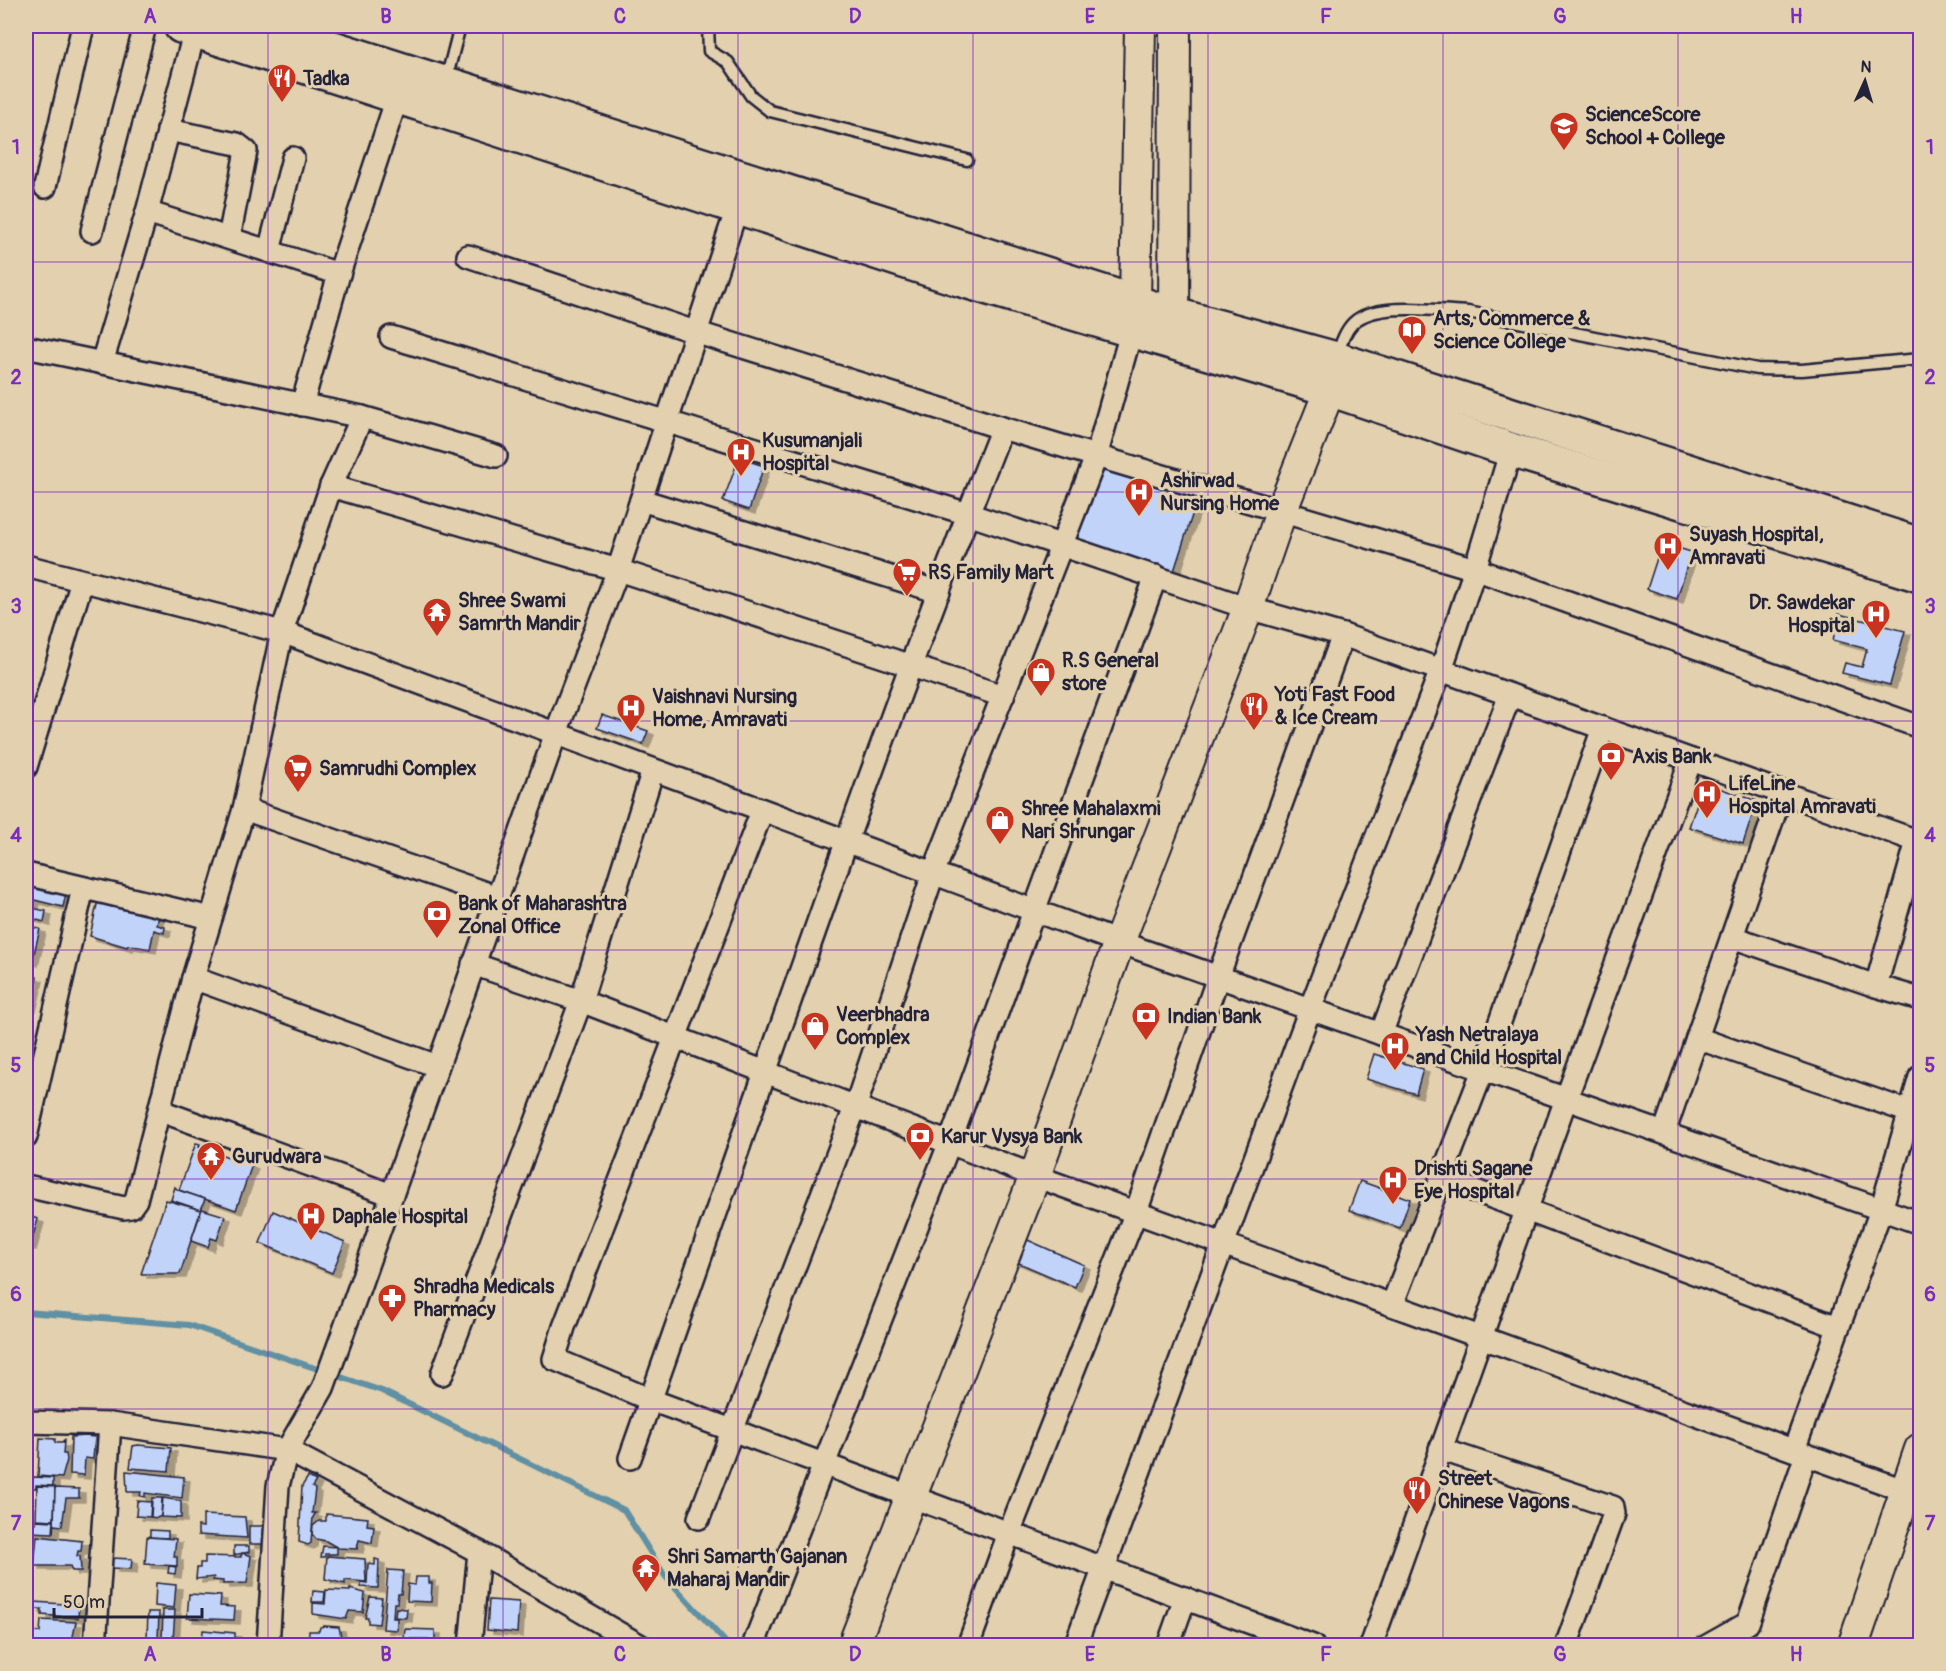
<svg xmlns="http://www.w3.org/2000/svg" width="1946" height="1671" font-family="Pangolin,sans-serif">
  <style>
    .lines { fill: none; stroke-linecap: round; stroke-linejoin: round }
    .stream { stroke: #6190a3; stroke-width: 6 }
    .building { fill: #c2d3f9; stroke: #22223b; stroke-width: 1.5; filter: url(#shadow) }
    .lane-casing { stroke: #22223b; stroke-width: 15 }
    .street-casing { stroke: #22223b; stroke-width: 26 }
    .secondary-casing { stroke: #22223b; stroke-width: 34 }
    .primary-casing { stroke: #22223b; stroke-width: 38 }
    .lane { stroke: #e2d0ae; stroke-width: 10 }
    .street { stroke: #e2d0ae; stroke-width: 21 }
    .secondary { stroke: #e2d0ae; stroke-width: 30 }
    .primary { stroke: #e2d0ae; stroke-width: 33 }
    .grid { fill: none; stroke: #7b2cbf; stroke-width: 1.5; stroke-opacity: 0.55 }
    .labels { text-anchor: middle; stroke-width: 6; stroke-linejoin: round; paint-order: stroke }
    .poi-label { font-size: 20px; font-weight: bold; fill: #22223b; stroke: #e2d0ae; text-anchor: start }
    .neatline { fill: none; stroke: #7b2cbf; stroke-width: 2 }
    .grid-label { font-size: 20px; text-anchor: middle; font-weight: bold; fill: #7b2cbf }
  </style>
  <defs>
    <filter id="shadow"><feDropShadow dx="6" dy="4" stdDeviation="0" flood-color="#0004"/></filter>
  </defs>
  <rect width="100%" height="100%" fill="#e2d0ae"/>
  <filter id="ink" filterUnits="userSpaceOnUse"><feTurbulence type="fractalNoise" baseFrequency=".0167" numOctaves="2"/><feDisplacementMap in="SourceGraphic" scale="12" xChannelSelector="R" yChannelSelector="G"/><feConvolveMatrix kernelMatrix="1 2 1 2 8 2 1 2 1" color-interpolation-filters="sRGB"/></filter>
  <g filter="url(#ink)">
    <g class="lines">
      <path class="stream" d="M26,1312L189,1325L382,1391L624,1510L665,1576L729,1646"/>
    </g>
    <g class="building">
      <path d="M739,458L764,466L749,510L723,501Z"/>
      <path d="M1099,464L1198,497L1174,571L1075,539Z"/>
      <path d="M1662,543L1691,552L1677,599L1647,589Z"/>
      <path d="M1839,614L1905,631L1890,685L1842,673L1845,663L1862,667L1867,649L1833,640Z"/>
      <path d="M602,715L648,731L643,744L597,728Z"/>
      <path d="M1704,783L1757,801L1743,844L1689,827Z"/>
      <path d="M26,885L67,889L63,907L34,900L32,908L46,911L44,922L30,918V916L26,915Z"/>
      <path d="M98,900L109,903L108,906L159,916L157,925L165,927L164,933L154,930L150,949L128,945L127,947L90,936Z"/>
      <path d="M26,926L40,929L32,962L26,960Z"/>
      <path d="M26,974L37,977L30,1007L26,1006Z"/>
      <path d="M1374,1054L1423,1069L1416,1094L1366,1079Z"/>
      <path d="M196,1143L200,1144L199,1147L252,1165L236,1210L179,1190Z"/>
      <path d="M1360,1181L1410,1199L1400,1228L1349,1210Z"/>
      <path d="M175,1187L178,1190L205,1199L201,1210L171,1200Z"/>
      <path d="M166,1200L201,1210L180,1274H141Z"/>
      <path d="M202,1209L225,1216L217,1240L211,1238L208,1247L191,1241Z"/>
      <path d="M273,1211L345,1242L332,1273L260,1243Z"/>
      <path d="M28,1216L38,1219L30,1246L26,1245V1220Z"/>
      <path d="M1021,1237L1084,1265L1075,1287L1012,1260Z"/>
      <path d="M85,1436L95,1437L93,1459L85,1458L84,1475L70,1474L71,1437Z"/>
      <path d="M40,1438L55,1439V1443H62L64,1441L63,1454H66L67,1460L62,1478L38,1476Z"/>
      <path d="M138,1445L171,1448L169,1471L130,1468L133,1446Z"/>
      <path d="M126,1471L184,1477L182,1498L145,1493V1497L140,1496L141,1492H127Z"/>
      <path d="M33,1477L53,1478V1486L36,1485V1488H32Z"/>
      <path d="M308,1477L316,1481L312,1487L315,1489L312,1513H316L313,1517L311,1543L308,1545L299,1542L302,1486Z"/>
      <path d="M37,1486L55,1487L54,1520L36,1519Z"/>
      <path d="M55,1488L79,1489V1498H66L62,1526L54,1525Z"/>
      <path d="M152,1498H162L161,1516L157,1518L151,1517Z"/>
      <path d="M163,1498L181,1501V1518L161,1517Z"/>
      <path d="M137,1501L151,1502L150,1517L136,1516Z"/>
      <path d="M326,1514L368,1518L367,1525L374,1526L372,1543L359,1540L357,1549L338,1548L326,1541L316,1539L312,1534L313,1526L319,1521H326Z"/>
      <path d="M203,1515L245,1517L247,1538L198,1535V1526L203,1527Z"/>
      <path d="M36,1520L54,1521L53,1533L30,1532V1523H36Z"/>
      <rect x="249" y="1526" width="18" height="18"/>
      <path d="M150,1530L168,1531V1538L150,1537Z"/>
      <path d="M37,1536L82,1541L81,1551H78L77,1556H80L81,1571H72L70,1566H34Z"/>
      <path d="M147,1537L176,1539L174,1557H177V1566L145,1564Z"/>
      <path d="M234,1546H249V1552L234,1555Z"/>
      <path d="M323,1546L337,1547V1554H325V1557H321Z"/>
      <path d="M242,1553L251,1556L247,1583L223,1584V1581L213,1580L214,1577L196,1579L197,1568H200V1563H205V1556L241,1557Z"/>
      <path d="M327,1556L365,1559L366,1582L345,1580V1584L325,1579Z"/>
      <path d="M112,1558L132,1559L131,1569L112,1568Z"/>
      <path d="M375,1559L379,1560L378,1588L361,1587V1582L367,1583L368,1564L375,1565Z"/>
      <path d="M169,1566L176,1567L175,1574L168,1573Z"/>
      <path d="M388,1570L403,1571L401,1594H398L397,1603H394L393,1618H397V1630L383,1629Z"/>
      <path d="M416,1577H429V1583H432L431,1602L407,1601L408,1584L415,1585Z"/>
      <path d="M156,1583L176,1585L174,1608L155,1606Z"/>
      <path d="M350,1589L365,1593L363,1612L349,1611L346,1619L313,1614V1603L325,1604L326,1590L350,1591Z"/>
      <path d="M313,1591L325,1592L324,1602H312Z"/>
      <path d="M189,1594L221,1596L220,1606L235,1607L234,1620L187,1618Z"/>
      <path d="M370,1597L382,1598L379,1624L368,1623V1618H365Z"/>
      <path d="M489,1600L519,1602L517,1633L487,1630Z"/>
      <path d="M34,1602L79,1605L78,1618L42,1615V1609H34Z"/>
      <path d="M396,1608L407,1609L406,1618L395,1617Z"/>
      <path d="M163,1610H175L173,1641L162,1639Z"/>
      <path d="M148,1612H159L158,1639L147,1638Z"/>
      <path d="M41,1620L76,1622L71,1646H26V1638H32V1631L40,1632Z"/>
      <path d="M324,1626L339,1627L342,1641L354,1642L353,1646H308L309,1631H319L320,1627Z"/>
      <path d="M405,1629L435,1630V1643L429,1642V1639H404Z"/>
      <path d="M203,1630L235,1633V1646H192V1642H202Z"/>
    </g>
    <g class="lines">
      <g class="lane-casing">
        <g id="lane">
          <path d="M708,26L709,51L728,62L751,96L770,111L967,160"/>
          <path d="M446,80L460,26"/>
          <path d="M1337,357C1340,345 1344,332 1353,323C1375,301 1439,311 1468,312L1757,369L1802,370L1920,359"/>
        </g>
      </g>
      <g class="street-casing">
        <g id="street">
          <path d="M168,130L237,144L246,151L229,238"/>
          <path d="M45,187L83,26"/>
          <path d="M147,212L339,274"/>
          <path d="M92,231L145,26"/>
          <path d="M269,251L293,158"/>
          <path d="M468,256L698,333L1002,428L1475,569L1920,727"/>
          <path d="M391,337L968,514L1248,608L1343,635L1920,842"/>
          <path d="M26,347L362,417L496,456"/>
          <path d="M102,363L147,212L196,26"/>
          <path d="M302,405L339,274L398,95"/>
          <path d="M331,486L618,570L1003,696"/>
          <path d="M641,500L939,592"/>
          <path d="M26,566L282,632L1119,942L1920,1223"/>
          <path d="M26,767L82,581"/>
          <path d="M244,809L497,897"/>
          <path d="M762,811L564,1327L554,1359L651,1400L1313,1646"/>
          <path d="M26,874L211,918"/>
          <path d="M1732,937L1876,986L1920,999"/>
          <path d="M473,964L581,1001L1035,1176L1920,1496"/>
          <path d="M193,978L437,1066"/>
          <path d="M1876,986L1917,841"/>
          <path d="M1381,1034L1510,695"/>
          <path d="M1697,1038L1910,1112"/>
          <path d="M161,1111L392,1195"/>
          <path d="M1664,1133L1782,792"/>
          <path d="M26,1137L83,888"/>
          <path d="M1441,1178L1838,1327"/>
          <path d="M26,1186L124,1208L131,1207L136,1200L193,978L244,809L282,632L331,486L362,417"/>
          <path d="M1392,1305L1483,1070L1603,728"/>
          <path d="M442,1374L581,1001L653,770"/>
          <path d="M26,1422L110,1424L287,1450L479,1552L641,1646"/>
          <path d="M1440,1449L1613,1507L1614,1514L1566,1646"/>
          <path d="M1794,1450L1881,1210L1920,1077"/>
          <path d="M630,1458C752,1114 867,767 1002,428"/>
          <path d="M699,1518L856,1105L933,874L1096,457L1132,329"/>
          <path d="M755,1641L950,1142L1156,576"/>
          <path d="M95,1646L110,1424"/>
          <path d="M268,1646L278,1486L287,1450L323,1388L343,1333L556,733L618,570L741,196"/>
          <path d="M470,1646L479,1552"/>
          <path d="M968,1646L1009,1533L1136,1212L1218,977L1343,635"/>
          <path d="M1075,1646L1310,1009L1441,670L1475,569L1511,450"/>
          <path d="M1168,1646L1185,1598"/>
          <path d="M1371,1646L1566,1099L1691,760"/>
          <path d="M1707,1646L1748,1623L1806,1455"/>
        </g>
      </g>
      <g class="secondary-casing">
        <g id="secondary">
          <path d="M1132,326L1135,301L1140,26"/>
          <path d="M1174,337L1175,26"/>
          <path d="M853,1646L1035,1176L1119,942L1248,608L1281,512L1330,389L1334,366"/>
          <path d="M1853,1646L1920,1449"/>
        </g>
      </g>
      <g class="primary-casing">
        <g id="primary">
          <path d="M181,26L962,280L1330,389L1511,450L1920,575"/>
          <path d="M264,26L1175,315L1336,359L1920,545"/>
        </g>
      </g>
      <use href="#lane" class="lane"/>
      <use href="#street" class="street"/>
      <use href="#secondary" class="secondary"/>
      <use href="#primary" class="primary"/>
    </g>
  </g>
  <path class="grid" d="M268,26V1646M503,26V1646M738,26V1646M973,26V1646M1208,26V1646M1443,26V1646M1678,26V1646M26,262H1920M26,492H1920M26,721H1920M26,950H1920M26,1179H1920M26,1409H1920"/>
  <defs>
    <g id="restaurant-pin" transform="scale(1.5)"><path d="M0 17L-7.5 6A9.5 9.5 0 1 1 7.5 6Z" fill="#c8321e" stroke="#e2d0ae"/><path d="M-5-6h1v4h1v-4h1v4h1v-4h1v5L-1.5 .5V6h-2V.5L-5-1ZM5-6V6H3V1.5H1.5Q1.5-4 5-6Z" fill="#fff"/></g>
    <g id="university-pin" transform="scale(1.5)"><path d="M0 17L-7.5 6A9.5 9.5 0 1 1 7.5 6Z" fill="#c8321e" stroke="#e2d0ae"/><path d="M0-5L7-2L0 1L-7-2ZM-4 1L0 2.5L4 1V4Q0 6-4 4Z" fill="#fff"/></g>
    <g id="library-pin" transform="scale(1.5)"><path d="M0 17L-7.5 6A9.5 9.5 0 1 1 7.5 6Z" fill="#c8321e" stroke="#e2d0ae"/><path d="M-6-4Q-3-5.5-.7-3.5V5Q-3 3-6 4ZM6-4Q3-5.5 .7-3.5V5Q3 3 6 4Z" fill="#fff"/></g>
    <g id="hospital-pin" transform="scale(1.5)"><path d="M0 17L-7.5 6A9.5 9.5 0 1 1 7.5 6Z" fill="#c8321e" stroke="#e2d0ae"/><path d="M-5-5h3v3.5h4V-5h3V5h-3V1.5h-4V5h-3Z" fill="#fff"/></g>
    <g id="supermarket-pin" transform="scale(1.5)"><path d="M0 17L-7.5 6A9.5 9.5 0 1 1 7.5 6Z" fill="#c8321e" stroke="#e2d0ae"/><path d="M-6-5.5h2.5l.6 2H6L4.5 2H-2.5L-4.4-4H-6ZM-1.5 3.2a1.3 1.3 0 1 0 .1 0ZM3 3.2a1.3 1.3 0 1 0 .1 0Z" fill="#fff"/></g>
    <g id="temple-pin" transform="scale(1.5)"><path d="M0 17L-7.5 6A9.5 9.5 0 1 1 7.5 6Z" fill="#c8321e" stroke="#e2d0ae"/><path d="M0-6L5-2H3V0L6.5 2.5H4V6H1.5V3h-3V6H-4V2.5H-6.5L-3 0V-2H-5Z" fill="#fff"/></g>
    <g id="shop-pin" transform="scale(1.5)"><path d="M0 17L-7.5 6A9.5 9.5 0 1 1 7.5 6Z" fill="#c8321e" stroke="#e2d0ae"/><path d="M-5-2.5h2.3a2.7 3.5 0 0 1 5.4 0H5L5.5 6h-11ZM-1.5-2.5h3a1.5 2.3 0 0 0-3 0Z" fill="#fff"/></g>
    <g id="bank-pin" transform="scale(1.5)"><path d="M0 17L-7.5 6A9.5 9.5 0 1 1 7.5 6Z" fill="#c8321e" stroke="#e2d0ae"/><path d="M-6-4H6V4H-6ZM0-2.3a2.3 2.3 0 1 0 0 4.6a2.3 2.3 0 1 0 0-4.6Z" fill="#fff"/></g>
    <g id="pharmacy-pin" transform="scale(1.5)"><path d="M0 17L-7.5 6A9.5 9.5 0 1 1 7.5 6Z" fill="#c8321e" stroke="#e2d0ae"/><path d="M-2-6h4v4h4v4h-4v4h-4v-4h-4v-4h4Z" fill="#fff"/></g>
  </defs>
  <g fill-rule="evenodd">
    <use href="#restaurant-pin" x="282" y="78"/>
    <use href="#university-pin" x="1564" y="126"/>
    <use href="#library-pin" x="1412" y="330"/>
    <use href="#hospital-pin" x="741" y="452"/>
    <use href="#hospital-pin" x="1139" y="492"/>
    <use href="#hospital-pin" x="1668" y="546"/>
    <use href="#supermarket-pin" x="907" y="572"/>
    <use href="#temple-pin" x="437" y="612"/>
    <use href="#hospital-pin" x="1876" y="614"/>
    <use href="#shop-pin" x="1041" y="672"/>
    <use href="#restaurant-pin" x="1254" y="706"/>
    <use href="#hospital-pin" x="631" y="708"/>
    <use href="#bank-pin" x="1611" y="756"/>
    <use href="#supermarket-pin" x="298" y="768"/>
    <use href="#hospital-pin" x="1707" y="794"/>
    <use href="#shop-pin" x="1000" y="820"/>
    <use href="#bank-pin" x="437" y="914"/>
    <use href="#bank-pin" x="1146" y="1016"/>
    <use href="#shop-pin" x="815" y="1026"/>
    <use href="#hospital-pin" x="1395" y="1046"/>
    <use href="#bank-pin" x="920" y="1136"/>
    <use href="#temple-pin" x="211" y="1156"/>
    <use href="#hospital-pin" x="1393" y="1180"/>
    <use href="#hospital-pin" x="311" y="1216"/>
    <use href="#pharmacy-pin" x="392" y="1298"/>
    <use href="#restaurant-pin" x="1417" y="1490"/>
    <use href="#temple-pin" x="646" y="1568"/>
  </g>
  <g class="labels">
    <g class="poi-label">
      <text x="303" y="85">Tadka</text>
      <text x="1585" y="121">ScienceScore<tspan x="1585" dy="23">School + College</tspan></text>
      <text x="1433" y="325">Arts, Commerce &amp;<tspan x="1433" dy="23">Science College</tspan></text>
      <text x="762" y="447">Kusumanjali<tspan x="762" dy="23">Hospital</tspan></text>
      <text x="1160" y="487">Ashirwad<tspan x="1160" dy="23">Nursing Home</tspan></text>
      <text x="1689" y="541">Suyash Hospital,<tspan x="1689" dy="23">Amravati</tspan></text>
      <text x="928" y="579">RS Family Mart</text>
      <text x="458" y="607">Shree Swami<tspan x="458" dy="23">Samrth Mandir</tspan></text>
      <text x="1855" y="609" text-anchor="end">Dr. Sawdekar<tspan x="1855" dy="23">Hospital</tspan></text>
      <text x="1062" y="667">R.S General<tspan x="1062" dy="23">store</tspan></text>
      <text x="1275" y="701">Yoti Fast Food<tspan x="1275" dy="23">&amp; Ice Cream</tspan></text>
      <text x="652" y="703">Vaishnavi Nursing<tspan x="652" dy="23">Home, Amravati</tspan></text>
      <text x="1632" y="763">Axis Bank</text>
      <text x="319" y="775">Samrudhi Complex</text>
      <text x="1728" y="790">LifeLine<tspan x="1728" dy="23">Hospital Amravati</tspan></text>
      <text x="1021" y="815">Shree Mahalaxmi<tspan x="1021" dy="23">Nari Shrungar</tspan></text>
      <text x="458" y="910">Bank of Maharashtra<tspan x="458" dy="23">Zonal Office</tspan></text>
      <text x="836" y="1021">Veerbhadra<tspan x="836" dy="23">Complex</tspan></text>
      <text x="1167" y="1023">Indian Bank</text>
      <text x="1416" y="1041">Yash Netralaya<tspan x="1416" dy="23">and Child Hospital</tspan></text>
      <text x="941" y="1143">Karur Vysya Bank</text>
      <text x="232" y="1163">Gurudwara</text>
      <text x="1414" y="1175">Drishti Sagane<tspan x="1414" dy="23">Eye Hospital</tspan></text>
      <text x="332" y="1223">Daphale Hospital</text>
      <text x="413" y="1293">Shradha Medicals<tspan x="413" dy="23">Pharmacy</tspan></text>
      <text x="1438" y="1485">Street<tspan x="1438" dy="23">Chinese Vagons</tspan></text>
      <text x="667" y="1563">Shri Samarth Gajanan<tspan x="667" dy="23">Maharaj Mandir</tspan></text>
    </g>
  </g>
  <rect width="1946" height="1671" fill="none" stroke="#e2d0ae" stroke-width="66"/>
  <g transform="translate(1865 81) rotate(4)" stroke="#e2d0ae" stroke-width="4.5" paint-order="stroke">
  <path d="M0-4.5L10 22L0 15L-10 22Z" fill="#22223b"/>
  <text y="-9" font-size="16" font-weight="bold" text-anchor="middle" fill="#22223b">N</text>
  </g>
  <path d="M54 1608v9h148v-9" fill="none" stroke="#22223b" stroke-width="3"/>
  <text x="63" y="1608" font-size="18" fill="#22223b" stroke="#e2d0ae" stroke-width="4.5" paint-order="stroke">50 m</text>
  <rect x="33" y="33" width="1880" height="1605" class="neatline"/>
  <g class="grid-label">
    <text x="150" y="23">A</text>
    <text x="386" y="23">B</text>
    <text x="620" y="23">C</text>
    <text x="855" y="23">D</text>
    <text x="1090" y="23">E</text>
    <text x="1326" y="23">F</text>
    <text x="1560" y="23">G</text>
    <text x="1796" y="23">H</text>
    <text x="16" y="154">1</text>
    <text x="1930" y="154">1</text>
    <text x="16" y="384">2</text>
    <text x="1930" y="384">2</text>
    <text x="16" y="613">3</text>
    <text x="1930" y="613">3</text>
    <text x="16" y="842">4</text>
    <text x="1930" y="842">4</text>
    <text x="16" y="1072">5</text>
    <text x="1930" y="1072">5</text>
    <text x="16" y="1301">6</text>
    <text x="1930" y="1301">6</text>
    <text x="16" y="1530">7</text>
    <text x="1930" y="1530">7</text>
    <text x="150" y="1661">A</text>
    <text x="386" y="1661">B</text>
    <text x="620" y="1661">C</text>
    <text x="855" y="1661">D</text>
    <text x="1090" y="1661">E</text>
    <text x="1326" y="1661">F</text>
    <text x="1560" y="1661">G</text>
    <text x="1796" y="1661">H</text>
  </g>
</svg>
